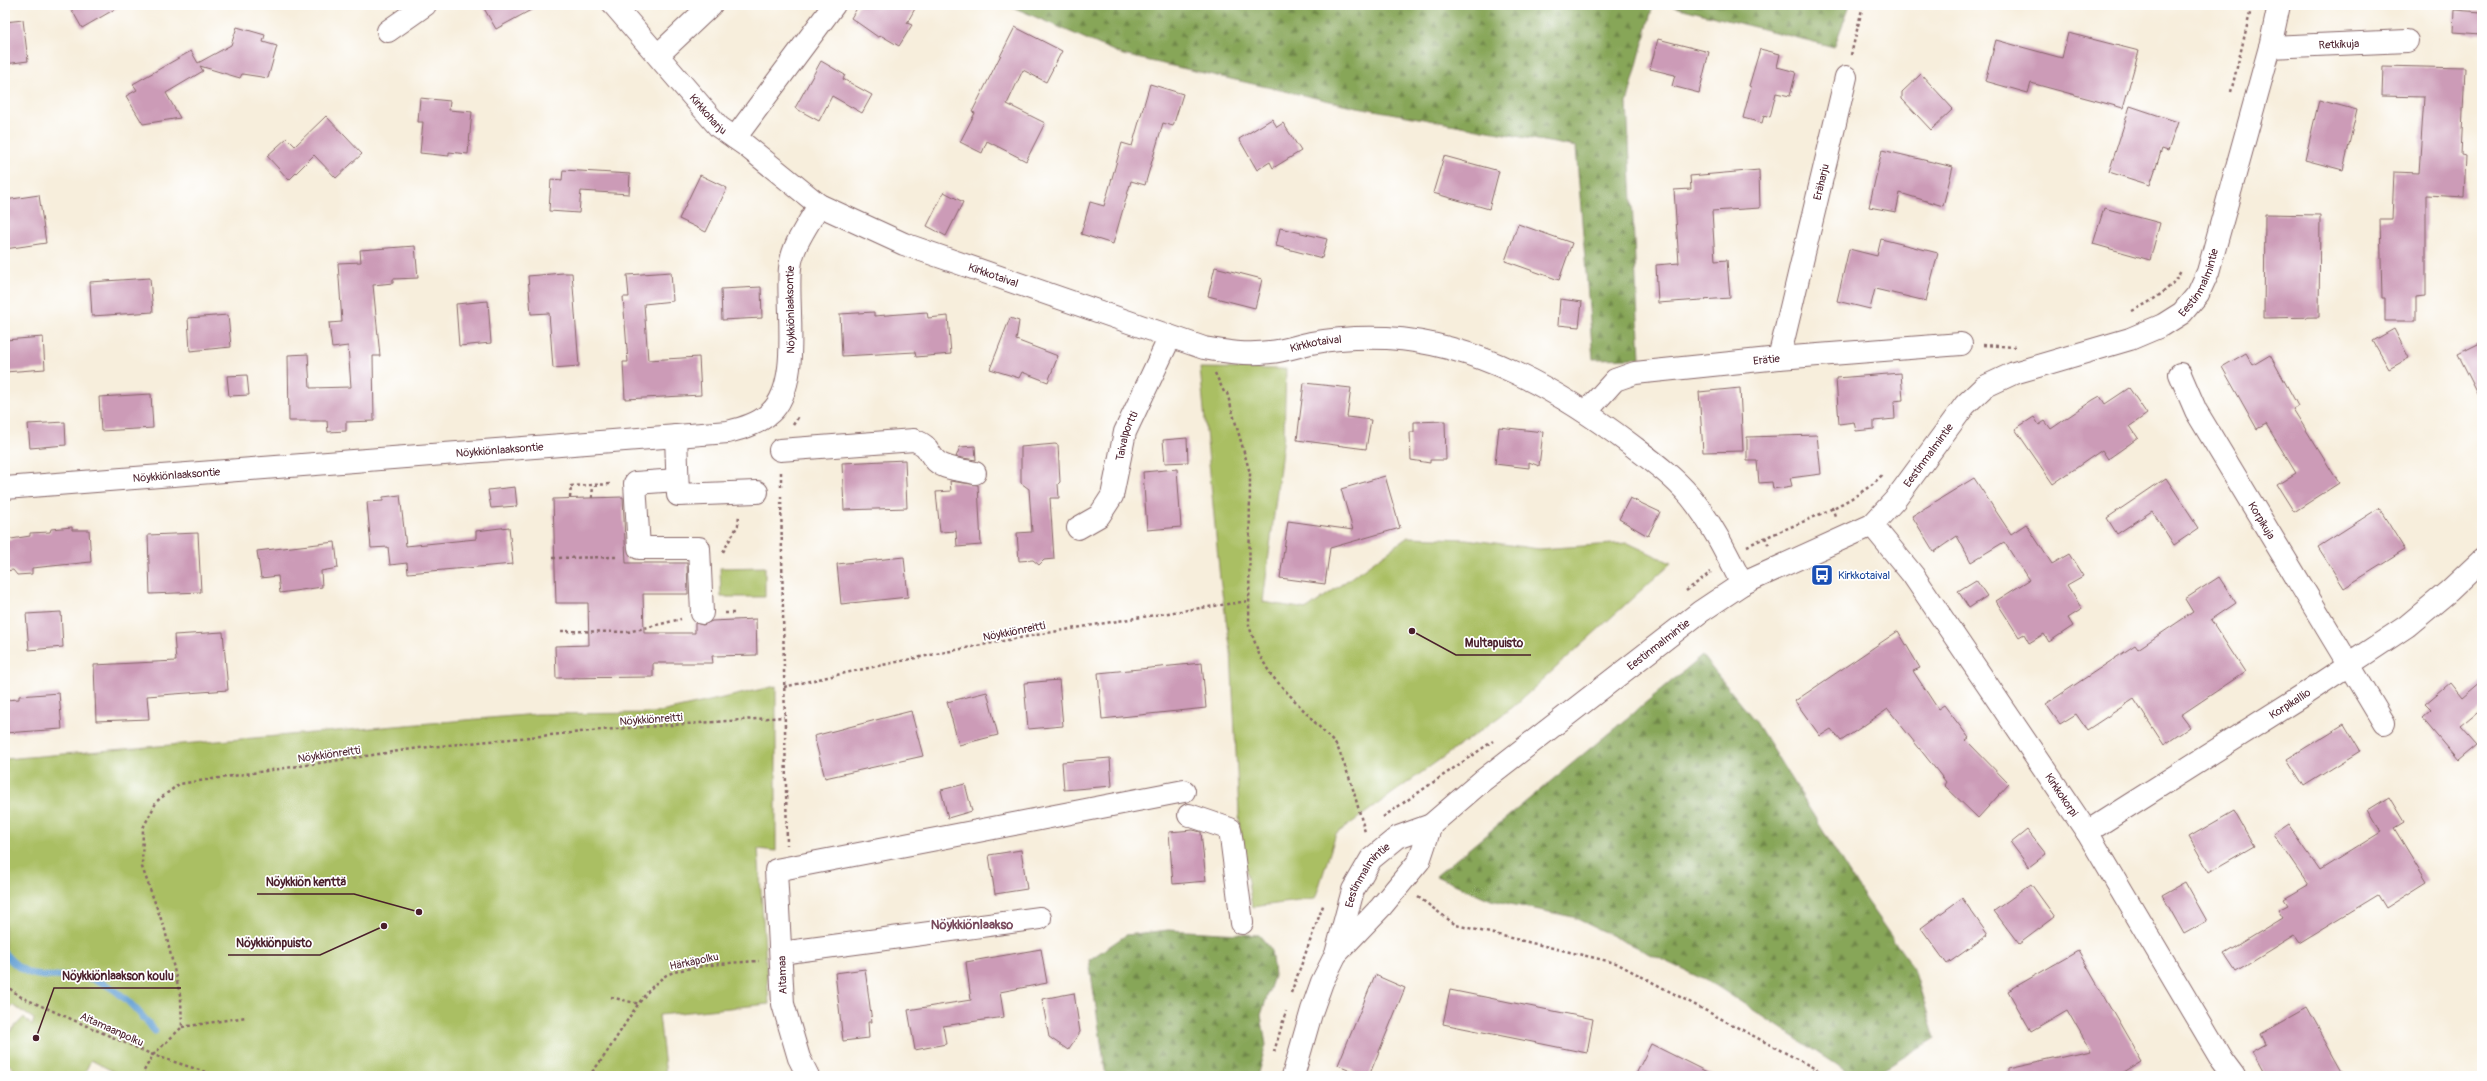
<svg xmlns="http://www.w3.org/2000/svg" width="2487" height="1081" font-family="Pangolin,sans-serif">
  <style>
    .green { fill: #aabf63; stroke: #7a6f47 }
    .forest { fill: url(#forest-firs); stroke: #686242 }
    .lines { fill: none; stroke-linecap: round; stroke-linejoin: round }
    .stream { stroke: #629fd3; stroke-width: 7 }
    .building { fill: #cc9bb7 }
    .minor-casing { stroke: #876769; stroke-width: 24 }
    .path { stroke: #876769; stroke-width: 2.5; stroke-dasharray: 3 3; stroke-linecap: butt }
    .minor { stroke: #fff; stroke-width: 22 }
    .labels { text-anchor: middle; stroke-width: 3.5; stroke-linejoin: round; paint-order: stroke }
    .street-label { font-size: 11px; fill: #4a1f2b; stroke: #fff }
    .transit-label { font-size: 11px; fill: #164399; stroke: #fff; text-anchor: start }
    .quarter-label { font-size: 13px; font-weight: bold; fill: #784a5c; stroke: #fff }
    .leader { fill: none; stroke: #4a1f2b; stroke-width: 1.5 }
    .callout-dot { fill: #4a1f2b; stroke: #fff; stroke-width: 1.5 }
    .callout-label { font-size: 12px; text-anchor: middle; font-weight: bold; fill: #4a1f2b; stroke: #fff; stroke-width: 3.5; stroke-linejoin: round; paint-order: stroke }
  </style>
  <defs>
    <pattern id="forest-firs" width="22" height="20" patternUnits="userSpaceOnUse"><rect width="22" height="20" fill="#87a659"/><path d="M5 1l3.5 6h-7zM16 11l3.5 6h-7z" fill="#70874a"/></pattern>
  </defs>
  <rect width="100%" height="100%" fill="#fff"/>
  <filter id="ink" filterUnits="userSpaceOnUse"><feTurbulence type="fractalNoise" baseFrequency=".025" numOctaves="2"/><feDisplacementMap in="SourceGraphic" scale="8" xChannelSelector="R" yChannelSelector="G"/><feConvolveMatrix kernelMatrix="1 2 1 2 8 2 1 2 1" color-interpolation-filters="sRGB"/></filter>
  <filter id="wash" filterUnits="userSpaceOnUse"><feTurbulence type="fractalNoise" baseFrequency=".012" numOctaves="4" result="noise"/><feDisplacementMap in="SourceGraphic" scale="16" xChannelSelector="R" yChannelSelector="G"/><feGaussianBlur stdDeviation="0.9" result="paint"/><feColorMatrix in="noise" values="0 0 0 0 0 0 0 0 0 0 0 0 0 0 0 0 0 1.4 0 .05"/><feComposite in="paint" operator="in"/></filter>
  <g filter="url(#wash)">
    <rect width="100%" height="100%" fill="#f7eedc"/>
    <g class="green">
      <path d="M1200,368L1286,369L1284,435L1263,602L1307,609L1408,537L1466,539L1539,549L1628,543L1671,563L1513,707L1336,834L1315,899L1252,907L1240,833L1231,652L1220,579Z"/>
      <path d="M765,567V597H721L720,568Z"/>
      <path d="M776,686V851L758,849L769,1004L659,1015L666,1076H122L91,1060L83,1076H20L5,1060V1037L24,1017L32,1026L34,1019L12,1005L5,1013V759L537,714L656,713Z"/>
    </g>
    <g class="forest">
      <path d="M1008,5H1653L1627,103L1640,358L1593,359L1576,147L1352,106L1123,55Z"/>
      <path d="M1667,5H1850L1834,47Z"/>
      <path d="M1702,656L1756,722L1865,899L1914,969L1935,1038L1873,1076H1854L1715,985L1573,917L1491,900L1436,876Z"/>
      <path d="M1168,930L1259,935L1271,949L1274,976L1261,1015L1266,1045L1257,1076H1106L1089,960L1126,935Z"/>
    </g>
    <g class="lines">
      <path class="stream" d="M5,954C36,990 56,969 92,979C118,986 138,1011 155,1031"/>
    </g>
    <g id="blocks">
      <g class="building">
        <path d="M69,5H122L82,28Z"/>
        <path d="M482,5H540L496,29Z"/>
        <path d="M859,5H917L907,23L912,25L899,46L882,36L878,37L851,18Z"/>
        <path d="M2454,10L2482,12V34L2453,32Z"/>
        <path d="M23,20L28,61L5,64V22Z"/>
        <path d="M237,27L265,35L263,42L277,46L268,78L242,74L240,78L200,66L203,71L166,93L180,118L143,124L126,96L137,90L133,84L191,51L198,63L231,45Z"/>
        <path d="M1015,27L1062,51L1046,82L1023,70L1007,104L1045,123L1026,161L987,141L982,153L960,142L975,113L972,112Z"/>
        <path d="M2068,33L2139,51L2123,108L2031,83L2028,93L1985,81L1996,40L2062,58Z"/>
        <path d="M1658,39L1709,52L1699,93L1672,86L1675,75L1650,69Z"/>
        <path d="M1760,49L1780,54L1777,67L1796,72L1790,96L1776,93L1770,117L1764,115L1762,123L1743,118L1751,87L1749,86Z"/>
        <path d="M821,61L845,75L843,79L872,95L862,113L832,96L819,121L795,108Z"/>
        <path d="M2383,66L2465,68L2461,155L2466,156L2464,197L2426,195V296L2416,297V321H2385V298H2382L2380,219H2392L2394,172L2419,173L2424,97L2382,96Z"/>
        <path d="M1921,74L1953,109L1931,130L1902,99V92Z"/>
        <path d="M1150,84L1183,94L1173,126L1163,123L1145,185L1131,181L1113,244L1081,234L1090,202L1104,206L1122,143L1132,146Z"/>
        <path d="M420,98L450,101L449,110L472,112L468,154L449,152V156L420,153L423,122H418Z"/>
        <path d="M2319,100L2357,110L2343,170L2305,160Z"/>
        <path d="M2130,106L2178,122L2168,151L2162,149L2150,185L2109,172Z"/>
        <path d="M326,116L362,154L336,178L314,155L289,180L267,156L287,138L295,146Z"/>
        <path d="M1272,119L1277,127L1283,123L1301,151L1273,168L1270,162L1257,170L1239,139Z"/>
        <path d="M1882,150L1953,167L1943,206L1900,193L1896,212L1869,207Z"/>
        <path d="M1444,156L1499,171L1489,209L1433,193Z"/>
        <path d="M563,170L630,174L629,194L581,191L579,213L549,211L551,179L562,180Z"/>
        <path d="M1759,170L1760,208L1712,211L1715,261L1727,260L1730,298L1658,303L1656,265L1679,263L1674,190L1691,189L1690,176Z"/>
        <path d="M700,175L727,188L706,232L679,219Z"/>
        <path d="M944,192L963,202L946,236L927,226Z"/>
        <path d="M39,195L46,243L5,249V200Z"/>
        <path d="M2104,208L2160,223L2150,260L2093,244Z"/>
        <path d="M2265,214L2320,215L2319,317L2264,318Z"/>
        <path d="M1518,224L1572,243L1559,280L1505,261Z"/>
        <path d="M1280,228L1327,239L1322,258L1276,246Z"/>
        <path d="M1881,239L1938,253L1926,301L1875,289L1870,309L1837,301L1849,249L1877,256Z"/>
        <path d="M415,246L418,278L393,279V283L373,285L380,356H373L374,421L346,422V431L328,432L327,421H289L288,355L308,354L310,388L351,387L348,346L332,348L329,323L342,322L338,263L361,262L360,250Z"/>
        <path d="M1215,267L1262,279L1255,308L1208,296Z"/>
        <path d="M671,272L673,301L644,304L648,360L699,357L701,395L625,399L623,362H628L623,297H629L627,275Z"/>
        <path d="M563,273H572L579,366L553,368L549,313L531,314L528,276Z"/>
        <path d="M150,278L153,312L92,316L90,282Z"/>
        <path d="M761,287L762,318L722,320L721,289Z"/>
        <path d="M1560,299L1582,302L1579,327L1558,325Z"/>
        <path d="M488,301L491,343L459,346L456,304Z"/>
        <path d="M874,312V316L927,312L928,318L948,316L951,354L916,357L915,352L842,356L840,314Z"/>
        <path d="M228,315L231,347L190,351L188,318Z"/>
        <path d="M1010,318L1019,321L1016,340L1058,356L1048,382L1022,372L1019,378L990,369Z"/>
        <path d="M2394,329L2409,358L2389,369L2373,341Z"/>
        <path d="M43,337L45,369L5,372V340Z"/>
        <path d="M2482,342V402L2458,354Z"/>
        <path d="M2246,353L2253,365L2270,355L2298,406L2293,409L2339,483L2294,512L2277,485L2296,473L2266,424L2257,429L2222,367Z"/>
        <path d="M1901,373L1903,400L1894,401L1895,419L1874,421V429L1856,431L1854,422L1839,424L1836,378Z"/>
        <path d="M247,375L249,395L229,396L227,376Z"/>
        <path d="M1304,383L1351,388L1347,417L1371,420L1366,449L1297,440Z"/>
        <path d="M1740,388L1743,451L1703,452L1699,392Z"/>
        <path d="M2129,388L2147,414L2130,426L2138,438L2108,459L2102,450L2053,484L2015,429L2034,417L2039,425L2045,421L2051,429L2093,400L2100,396L2105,404Z"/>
        <path d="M151,394L153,428L101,431L99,397Z"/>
        <path d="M1445,421L1446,460H1430V463L1411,460L1410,432H1414V422Z"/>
        <path d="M65,422L66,445L30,448L28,424Z"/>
        <path d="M1499,427L1543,432L1539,466L1529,462V468L1495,464Z"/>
        <path d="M1817,435L1821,474L1790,478L1792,486L1773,489L1772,482L1759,483L1757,461H1747V437Z"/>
        <path d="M1187,438L1188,462L1165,463L1163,440Z"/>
        <path d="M1055,444L1058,445L1060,482L1058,484L1059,498H1050L1054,559L1044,560L1039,565L1033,560L1019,561L1017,533L1032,532L1029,489L1021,483V447Z"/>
        <path d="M975,446L976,460L956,457L960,447Z"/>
        <path d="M905,460L907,508L844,510L842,463Z"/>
        <path d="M1177,469L1181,527L1147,530L1143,472Z"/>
        <path d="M1385,476L1400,528L1330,548L1325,584L1280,578L1288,521L1353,530L1341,489Z"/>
        <path d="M1974,478L2011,534L2026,524L2052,564L2069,554L2083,576L2067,585L2082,609L2068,618L2073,626L2049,642L2044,634L2029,643L2024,634L2019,637L1996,601L2029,580L2004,542L1971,562L1957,536L1934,552L1912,516Z"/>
        <path d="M2166,478L2199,528L2174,545L2152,511L2117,534L2107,518Z"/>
        <path d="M950,481L978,485L981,545L957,547L956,531L940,532L936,492L951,491Z"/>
        <path d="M515,487L517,506L491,508L488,490Z"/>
        <path d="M400,495L406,546L476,539V531L509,527L513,564L408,573L407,563L390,565L388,547L371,548L367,502L383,501V497Z"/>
        <path d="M623,497L626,563H687L688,594H643L644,633H695V623L703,625L712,621L756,619L757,655L712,656L713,663H653V677L556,678L555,646L589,645L588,603H556L553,499Z"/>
        <path d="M1630,498L1660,512L1648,536L1619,519Z"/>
        <path d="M2379,508L2405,550L2344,588L2318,547Z"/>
        <path d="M72,527V530H89L91,562L32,568V574L17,575L13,570L5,571V540L30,536V533L50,532L51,529Z"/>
        <path d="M198,533L201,592L150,594L148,535Z"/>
        <path d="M335,542L338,568L321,571L322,587L280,593L278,576L261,578L257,551Z"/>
        <path d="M904,557L908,597L841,604L837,564Z"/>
        <path d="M2219,577L2236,603L2211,620L2245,672L2181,715L2190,727L2164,745L2134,699L2087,730L2076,714L2060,724L2046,704L2135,645L2138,649L2193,612L2185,599Z"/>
        <path d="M1976,580L1987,596L1969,608L1958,591Z"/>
        <path d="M61,612L63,647L29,650L26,614Z"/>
        <path d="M1898,631L1920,668L1913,671L1938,709L1944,705L1969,738L1966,740L2009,784L1978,818L1944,785L1946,782L1888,709L1841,741L1831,729L1820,736L1795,701Z"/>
        <path d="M223,632L228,690L147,696L149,719L96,721L94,665L176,661L174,635Z"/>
        <path d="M1202,663L1206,708L1102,719L1098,673Z"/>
        <path d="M1059,680L1063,726L1028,729L1024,683Z"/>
        <path d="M2482,681V708L2460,726L2477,745L2458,761L2422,718L2431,710L2425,704L2450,683L2462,698Z"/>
        <path d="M987,692L998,735L959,745L947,702Z"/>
        <path d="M59,693L62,729L5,733V700L19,699V696Z"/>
        <path d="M911,711L923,756L825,778L814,736Z"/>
        <path d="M2344,724L2360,751L2304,786L2287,759Z"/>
        <path d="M1110,758L1112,786L1064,790L1062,762Z"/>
        <path d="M965,784L972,811L948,818L941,790Z"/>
        <path d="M2389,797L2404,822L2394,828L2427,882L2386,908L2378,895L2299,943L2294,936L2236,972L2224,954L2283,918L2278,910L2288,905L2284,899L2308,885L2273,834L2288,824L2320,870L2381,832L2368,810Z"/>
        <path d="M2234,811L2254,846L2209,872L2189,837Z"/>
        <path d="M1193,830L1201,832L1206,881L1173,884L1169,832Z"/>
        <path d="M2027,830L2046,854L2029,867L2011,843Z"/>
        <path d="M1021,850L1027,889L995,894L989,855Z"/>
        <path d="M2185,882L2207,921L2184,934L2162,895Z"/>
        <path d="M2031,884L2055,917L2019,944L1994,911Z"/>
        <path d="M1962,898L1988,935L1947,964L1921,928Z"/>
        <path d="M1041,949L1047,983L1000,992L1004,1017L943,1026L946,1044L915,1050L908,1010L971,1000L966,962Z"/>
        <path d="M2078,951L2142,1062L2119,1076H2008V1068L2090,1050L2067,1010L2031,1031L2008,991Z"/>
        <path d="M865,969L872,1022H868L869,1038L843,1041L835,973Z"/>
        <path d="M1375,975L1405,988L1369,1076H1366L1338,1065Z"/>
        <path d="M1450,990L1593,1019L1587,1053L1443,1024Z"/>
        <path d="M1074,993L1080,1032L1068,1050L1049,1037L1042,999Z"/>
        <path d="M2307,1008L2345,1076H2265L2252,1052L2266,1044L2261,1034Z"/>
        <path d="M1651,1044L1715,1076H1635Z"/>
      </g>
    </g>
  </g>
  <g filter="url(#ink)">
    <use href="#blocks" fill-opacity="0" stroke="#876769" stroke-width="1"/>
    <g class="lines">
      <g class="minor-casing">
        <g id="minor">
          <path id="s1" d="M614,5L719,127L745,145L819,205L904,244L1204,348C1226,352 1247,355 1270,352C1284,351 1297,346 1311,343C1336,338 1362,337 1387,338C1477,343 1560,391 1630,444C1651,460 1672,475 1690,496C1712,523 1727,554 1742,584"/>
          <path d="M388,31L425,5"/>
          <path id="s2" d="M2270,47L2407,41"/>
          <path d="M658,55L711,5"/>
          <path d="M735,138L834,5"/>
          <path id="s3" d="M1779,358L1846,77"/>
          <path id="s4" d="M2180,374L2196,411L2384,723"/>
          <path id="s5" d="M1587,411L1615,380L1635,373L1779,358L1961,344"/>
          <path d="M676,436L678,495L757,492"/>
          <path d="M780,450L914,440C931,447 926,451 936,461C946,470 963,470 975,473"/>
          <path d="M677,480L635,483L639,548H699L702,613"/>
          <path id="s6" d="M5,488L728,432C743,428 758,424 770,413C802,385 786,307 790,268C792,245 808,225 819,205"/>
          <path id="s7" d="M1872,525L1913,575L2087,832L2222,1060L2234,1076"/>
          <path id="s8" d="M1078,528L1099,516L1112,496L1125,432L1170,337"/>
          <path d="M1189,815L1230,829L1242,923"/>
          <path id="s9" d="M2087,832L2300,697L2407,626L2449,591L2482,560"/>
          <path d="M1338,952L1381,907L1419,861L1431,825"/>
          <path d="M781,953L1040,918"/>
          <path d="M808,1076L799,1058L783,1004L776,870L1184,791"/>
          <path id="s10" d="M1293,1076L1312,1010L1322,982L1336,954L1353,890L1371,859L1398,837L1431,825L1482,781L1700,612L1742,584L1872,525L1895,500L1965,405L1984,387L2014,373L2130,339L2163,325L2182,313L2198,294L2208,272L2270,47L2279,5"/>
        </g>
      </g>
      <g class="path">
        <path d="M1851,55L1863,5"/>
        <path d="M2231,92L2252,5"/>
        <path d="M2132,311C2152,301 2170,291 2181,271"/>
        <path d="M1983,345L2015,347"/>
        <path d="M1215,373L1224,392L1227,393L1250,473L1249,626L1259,654L1271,675L1337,746L1351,782L1365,832"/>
        <path d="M793,425L799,416"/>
        <path d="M781,472V487"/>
        <path d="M781,496L787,845"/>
        <path d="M570,498L571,486L612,484"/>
        <path d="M592,498L593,486"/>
        <path d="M1832,507L1835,516"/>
        <path d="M1765,537L1769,546"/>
        <path d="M1747,546C1788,526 1854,506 1883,474"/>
        <path d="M723,552L738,525L739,515"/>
        <path d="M553,558L618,557"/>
        <path d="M1686,591L1711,572"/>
        <path d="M725,613H734"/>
        <path d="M561,631L628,632L681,619"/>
        <path d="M784,687C937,651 1093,623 1249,601"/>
        <path d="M1383,817L1493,741"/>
        <path d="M1418,897L1456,925L1616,963L1829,1076"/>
        <path d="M5,985L21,997L153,1055L218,1076"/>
        <path d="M1291,993L1324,903"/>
        <path d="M611,997L639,1004"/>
        <path d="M182,1027L246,1017"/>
        <path d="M1274,1052L1286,1011"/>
        <path d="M141,1076L153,1055L182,1027L181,999L165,930L142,867L143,828L157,801L179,784L419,748L601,730L784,717"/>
        <path d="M588,1076C615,1049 635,996 665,976C681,966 738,962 759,961"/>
      </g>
      <use href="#minor" class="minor"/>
    </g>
  </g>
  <defs>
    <g id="bus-square" transform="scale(1.15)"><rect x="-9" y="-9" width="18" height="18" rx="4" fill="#1a4fb4" stroke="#fff"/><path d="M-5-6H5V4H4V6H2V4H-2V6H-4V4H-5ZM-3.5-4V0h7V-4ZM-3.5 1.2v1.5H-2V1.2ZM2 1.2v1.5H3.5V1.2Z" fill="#fff"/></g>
  </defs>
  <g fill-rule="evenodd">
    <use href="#bus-square" x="1822" y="575"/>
  </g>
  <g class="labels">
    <g class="street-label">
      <text dy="4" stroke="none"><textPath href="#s2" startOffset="69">Retkikuja</textPath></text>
      <text dy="4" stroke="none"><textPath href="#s1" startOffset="144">Kirkkoharju</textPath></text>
      <text dy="4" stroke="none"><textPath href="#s3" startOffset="181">Eräharju</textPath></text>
      <text dy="4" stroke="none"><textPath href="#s1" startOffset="476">Kirkkotaival</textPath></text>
      <text dy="4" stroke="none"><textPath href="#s10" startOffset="1264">Eestinmalmintie</textPath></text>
      <text dy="4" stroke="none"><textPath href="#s6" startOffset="880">Nöykkiönlaaksontie</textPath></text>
      <text dy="4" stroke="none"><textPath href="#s1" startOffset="812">Kirkkotaival</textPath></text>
      <text dy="4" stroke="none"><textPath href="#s5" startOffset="195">Erätie</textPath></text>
      <text dy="4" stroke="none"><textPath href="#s8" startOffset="110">Taivalportti</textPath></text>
      <text dy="4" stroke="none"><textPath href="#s6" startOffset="496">Nöykkiönlaaksontie</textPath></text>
      <text dy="4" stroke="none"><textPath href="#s10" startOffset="928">Eestinmalmintie</textPath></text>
      <text dy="4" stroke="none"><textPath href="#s6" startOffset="172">Nöykkiönlaaksontie</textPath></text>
      <text dy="4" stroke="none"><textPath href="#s4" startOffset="168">Korpikuja</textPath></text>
      <text transform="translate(1014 631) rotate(-11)" y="4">Nöykkiönreitti</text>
      <text dy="4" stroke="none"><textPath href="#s10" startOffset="592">Eestinmalmintie</textPath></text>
      <text dy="4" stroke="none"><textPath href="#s9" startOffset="240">Korpikallio</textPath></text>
      <text transform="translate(651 719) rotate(-4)" y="4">Nöykkiönreitti</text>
      <text transform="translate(329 754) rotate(-8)" y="4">Nöykkiönreitti</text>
      <text dy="4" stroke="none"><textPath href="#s7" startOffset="330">Kirkkokorpi</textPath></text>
      <text dy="4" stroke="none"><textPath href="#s10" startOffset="216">Eestinmalmintie</textPath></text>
      <text transform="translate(694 961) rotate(-12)" y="4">Härkäpolku</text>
      <text transform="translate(782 975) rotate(-92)" y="4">Aitamaa</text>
      <text transform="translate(112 1029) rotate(24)" y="4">Aitamaanpolku</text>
    </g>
    <g class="transit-label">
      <text x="1838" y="579">Kirkkotaival</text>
    </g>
    <g class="quarter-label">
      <text x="972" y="929">Nöykkiönlaakso</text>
    </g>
  </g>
  <path class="leader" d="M1412 631L1456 655H1531M419 912L354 894H257M384 926L320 955H228M36 1038L54 988H181"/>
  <g class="callout-dot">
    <circle cx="1412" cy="631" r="4"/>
    <circle cx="419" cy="912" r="4"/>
    <circle cx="384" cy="926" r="4"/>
    <circle cx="36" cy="1038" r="4"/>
  </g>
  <g class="callout-label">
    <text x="1494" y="647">Multapuisto</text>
    <text x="306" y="886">Nöykkiön kenttä</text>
    <text x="274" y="947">Nöykkiönpuisto</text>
    <text x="118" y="980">Nöykkiönlaakson koulu</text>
  </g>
  <rect width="2487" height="1081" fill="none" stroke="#fff" stroke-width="20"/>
</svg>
